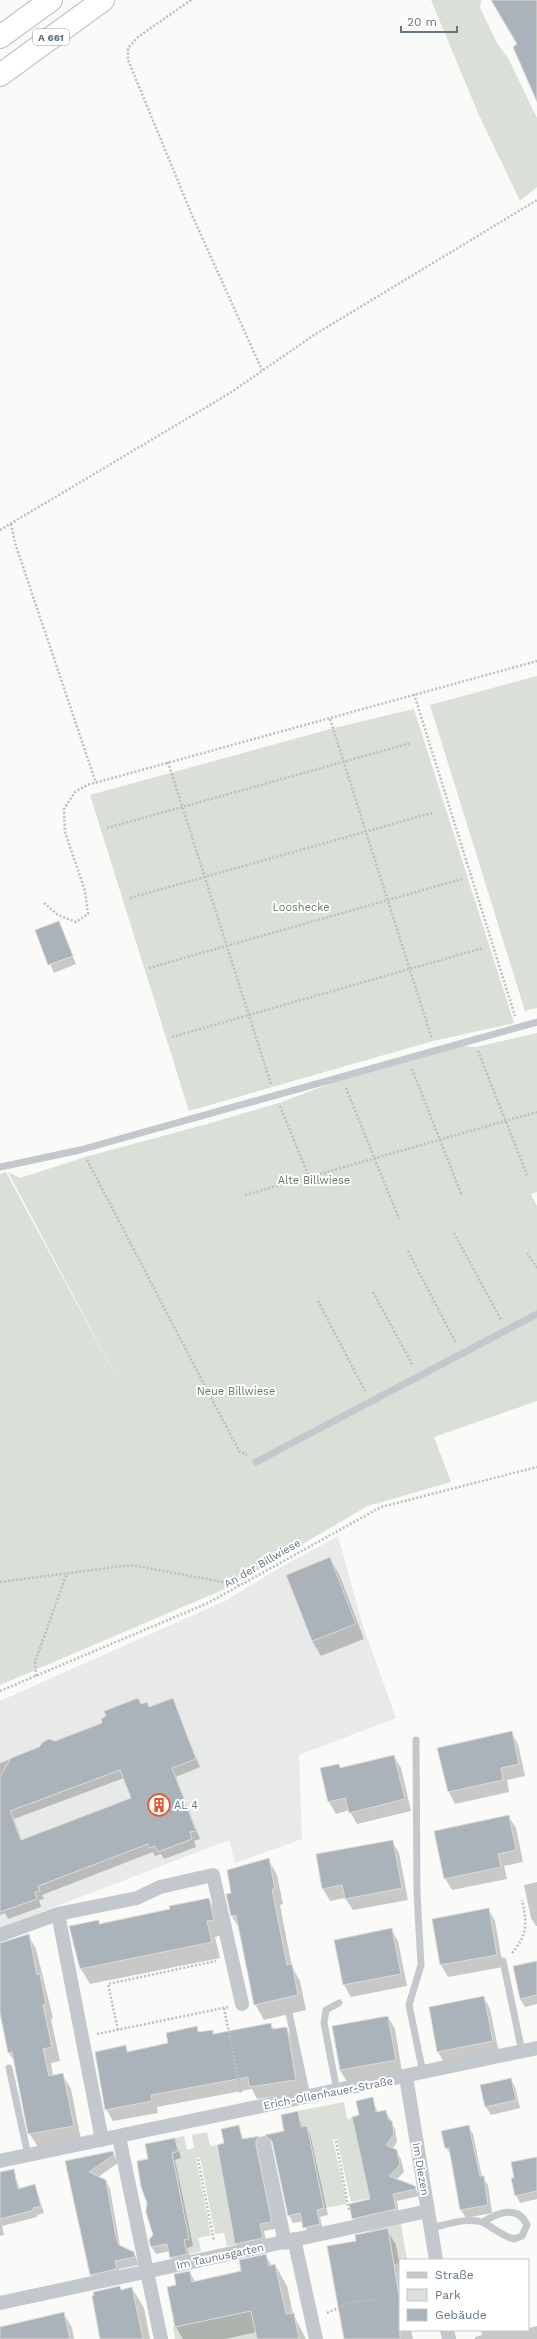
<svg xmlns="http://www.w3.org/2000/svg" width="537" height="2339" font-family="'Work Sans',sans-serif">
  <style>
    .built { fill: #e8e9e9 }
    .green { fill: #dadfd7 }
    .shadow { fill: #0003; fill-rule: evenodd }
    .building { fill: #aab3b9; stroke: #dcdcda; fill-rule: evenodd }
    .lines { fill: none; stroke-linecap: round; stroke-linejoin: round }
    .highway-casing { stroke: #b4b9bd; stroke-width: 24 }
    .path { stroke: #bbbfc2; stroke-width: 2.5; stroke-dasharray: 2 2; stroke-linecap: butt }
    .lane { stroke: #c3c8cc; stroke-width: 7 }
    .street { stroke: #c3c8cc; stroke-width: 14 }
    .highway { stroke: #fff; stroke-width: 22 }
    .labels { text-anchor: middle; stroke-width: 4; stroke-linejoin: round; paint-order: stroke }
    .shield { fill: #fff; stroke: #939fa8; stroke-width: 1 }
    .shield-label { font-size: 10px; font-weight: bold; fill: #657683 }
    .park-label { font-size: 11px; fill: #687a64; stroke: #fff }
    .street-label { font-size: 11px; fill: #657683; stroke: #fff }
    .poi-label { font-size: 11px; fill: #657683; stroke: #fff; text-anchor: start }
  </style>
  <rect width="100%" height="100%" fill="#fafaf8"/>
  <path class="built" d="M338,1536L362,1623L396,1718L299,1755L302,1839L235,1863L229,1840L0,1928V1701L225,1601L276,1570Z"/>
  <g class="green">
    <path d="M431,0H481L480,8L497,43L508,58L537,118V187L520,201L478,113Z"/>
    <path d="M537,676V1008L525,1011L430,705Z"/>
    <path d="M414,709L514,1023L433,1041L189,1111L90,795L334,728Z"/>
    <path d="M537,1033V1192L531,1194L537,1206V1401L434,1437L451,1482L368,1506L227,1588L0,1685V1174L6,1172L129,1401L8,1172L20,1178L85,1157L200,1126L279,1103L334,1082L462,1046L476,1047Z"/>
    <path d="M344,2102L347,2119L353,2118L370,2198L351,2202L337,2139L333,2140L347,2204L324,2208L307,2126L301,2127L298,2111Z"/>
    <path d="M207,2132L210,2146L217,2145L236,2245L227,2246L224,2233L215,2234L200,2157L196,2158L211,2235L198,2238L201,2251L187,2255L184,2240L189,2239L172,2154L178,2151L175,2138L184,2136L187,2150L194,2148L192,2135Z"/>
    <path d="M401,2224L407,2260H400V2263L393,2264L371,2239L369,2229Z"/>
    <path d="M252,2311L257,2339H175L173,2327Z"/>
  </g>
  <g class="shadow">
    <path d="M58,922L76,964L54,973L36,931Z"/>
    <path d="M330,1559L339,1574L364,1639L321,1656L312,1641Z"/>
    <path d="M172,1699L200,1767L176,1777L200,1839L194,1841L196,1847L164,1859L161,1854L155,1856L153,1852L42,1895L44,1899L39,1900L41,1907L8,1919L5,1913L0,1915V1763L103,1723L147,1703L149,1708ZM124,1778L132,1798L22,1841L14,1819Z"/>
    <path d="M511,1732L518,1744L525,1776L507,1780L509,1792L455,1804L449,1792L439,1749Z"/>
    <path d="M394,1756L401,1768L411,1811L357,1824L349,1810L336,1814L329,1802L321,1769L339,1765L341,1769Z"/>
    <path d="M509,1817L516,1828L523,1862L504,1866L507,1879L452,1890L445,1878Z"/>
    <path d="M392,1841L399,1853L408,1900L353,1910L345,1898L330,1901L323,1889L317,1855Z"/>
    <path d="M268,1859L277,1875L283,1904L280,1905L292,1967L300,1981L306,2010L264,2020L255,2004L240,1930L232,1916L227,1895L233,1894Z"/>
    <path d="M537,1882V1926H536L531,1918L524,1885Z"/>
    <path d="M209,1899L218,1914L222,1935L215,1937L220,1958L90,1984L81,1969L70,1927L98,1921L100,1925L171,1910Z"/>
    <path d="M488,1909L495,1921L503,1967L448,1977L441,1965L433,1919Z"/>
    <path d="M391,1929L398,1941L407,1986L351,1997L344,1985L335,1941Z"/>
    <path d="M28,1935L36,1949L53,2018L51,2019L60,2061L51,2063L53,2076L62,2074L71,2089L81,2140L38,2147L29,2133L16,2064L9,2053L0,1998V1944Z"/>
    <path d="M537,1962V2004L525,2007L520,1999Z"/>
    <path d="M484,1997L490,2009L499,2053L445,2064L438,2052Z"/>
    <path d="M388,2017L395,2029L402,2072L347,2082L340,2070Z"/>
    <path d="M271,2024L274,2030L286,2028L293,2040L303,2092L257,2099L252,2089L157,2107L158,2113L113,2121L106,2109L125,2047L128,2052L169,2044L197,2028L200,2033L212,2031L214,2035Z"/>
    <path d="M511,2079L515,2087L520,2108L491,2115L486,2107L481,2086Z"/>
    <path d="M372,2098L378,2113L386,2111L395,2129L397,2142L392,2149L396,2151L401,2159L404,2172L396,2180L415,2187L419,2196L397,2201L399,2216L357,2225L353,2218L371,2200L360,2116Z"/>
    <path d="M297,2113L303,2128L306,2127L310,2134L328,2215L320,2217L323,2232L309,2235L303,2221L293,2223L289,2215L274,2146L267,2135L285,2131Z"/>
    <path d="M238,2126L244,2140L259,2137L263,2144L275,2227L274,2229L264,2231L267,2245L240,2251L236,2243L225,2144Z"/>
    <path d="M468,2126L473,2134L482,2177L488,2185L492,2213L466,2218L461,2210L452,2156L446,2148L442,2131Z"/>
    <path d="M175,2139L181,2158L175,2160L193,2246L187,2248L190,2261L176,2265L170,2251L156,2254L151,2246L154,2235L150,2159Z"/>
    <path d="M113,2152L118,2163L98,2177L106,2181L110,2189L120,2246L134,2253L139,2265L119,2269L120,2277L95,2282L91,2275L66,2162Z"/>
    <path d="M537,2158V2199L520,2203L516,2195L515,2178Z"/>
    <path d="M13,2170L20,2189L35,2185L44,2213L37,2215V2217L2,2226L4,2235L0,2236V2173Z"/>
    <path d="M387,2230L396,2245L400,2268V2330H411L413,2339H344L358,2242Z"/>
    <path d="M266,2256L272,2266L275,2265L287,2286L293,2314L306,2339H258L257,2332L225,2339H183L176,2327L177,2286L190,2272L195,2282L242,2272Z"/>
    <path d="M119,2287L121,2290L132,2288L144,2308L150,2339H102L95,2296Z"/>
    <path d="M64,2314L72,2328L74,2339H0V2329Z"/>
    <path d="M537,2326V2339H475V2337L482,2335L481,2330H528V2328Z"/>
  </g>
  <g class="building">
    <path d="M491,0H537V102L513,47L517,44Z"/>
    <path d="M59,921L73,956L48,965L35,930Z"/>
    <path d="M330,1557L356,1624L312,1641L286,1575Z"/>
    <path d="M138,1698L141,1704L147,1702L149,1707L173,1698L196,1759L172,1768L196,1831L190,1832L192,1839L158,1852L155,1846L149,1848L148,1844L38,1886L40,1891L35,1892L37,1899L0,1912V1777L11,1758L39,1747L43,1742L49,1739L55,1741L102,1723L101,1719L106,1716L104,1711ZM120,1770L131,1798L21,1840L10,1811Z"/>
    <path d="M512,1731L519,1764L501,1768L503,1780L448,1792L437,1748Z"/>
    <path d="M394,1755L405,1799L349,1813L345,1798L328,1802L320,1768L339,1764L340,1768Z"/>
    <path d="M509,1815L516,1850L498,1854L501,1867L444,1879L434,1831Z"/>
    <path d="M393,1840L402,1888L345,1899L342,1885L322,1889L316,1854Z"/>
    <path d="M269,1858L275,1889H272L287,1965L292,1964L298,1995L254,2005L236,1915L231,1916L226,1894L231,1893L227,1870Z"/>
    <path d="M209,1898L214,1920L207,1921L212,1942L80,1969L69,1926L99,1920V1924L170,1909L169,1906Z"/>
    <path d="M489,1908L497,1955L440,1965L432,1919Z"/>
    <path d="M392,1928L401,1974L343,1985L334,1940Z"/>
    <path d="M29,1934L37,1975L40,1974L46,2004L43,2005L52,2047L43,2049L49,2076L63,2073L74,2126L28,2134L12,2052L8,2053L0,2013V1943Z"/>
    <path d="M537,1961V1995L520,1999L513,1966Z"/>
    <path d="M484,1996L493,2041L437,2052L429,2007Z"/>
    <path d="M388,2016L396,2060L340,2070L332,2026Z"/>
    <path d="M271,2023L272,2029L287,2027L296,2080L249,2087L248,2077L151,2095L152,2101L105,2110L95,2052L126,2045L127,2052L168,2043L166,2033L197,2026L198,2032L213,2030V2034Z"/>
    <path d="M511,2078L516,2100L485,2107L480,2085Z"/>
    <path d="M373,2097L376,2112L386,2110L388,2119L392,2121L394,2134L386,2145L397,2150L400,2165L389,2176L415,2186L416,2189L393,2194L396,2209L352,2219L349,2204L370,2199L352,2117L359,2115L356,2101Z"/>
    <path d="M298,2111L301,2127L307,2126L324,2208L317,2210L320,2224L303,2228L300,2213L288,2216L272,2141L265,2135L284,2131L281,2115Z"/>
    <path d="M239,2125L242,2139L260,2136L256,2140V2145L271,2219V2222L260,2224L263,2238L235,2244L217,2145L224,2143L221,2129Z"/>
    <path d="M469,2125L480,2176H484L488,2205L460,2210L449,2148H445L441,2131Z"/>
    <path d="M175,2138L178,2151L172,2153L189,2239L184,2240L187,2254L170,2258L167,2244L151,2247L149,2240L153,2235L146,2212L147,2203L141,2187L137,2161L148,2159L145,2144Z"/>
    <path d="M113,2151L114,2155L89,2172L106,2180L116,2237L119,2245L134,2252L135,2257L115,2261L117,2269L90,2275L65,2161Z"/>
    <path d="M537,2157V2191L515,2196L511,2178H514L511,2162Z"/>
    <path d="M14,2169L18,2189L35,2184L41,2206L33,2208L34,2210L0,2219V2172Z"/>
    <path d="M388,2228L400,2302V2339H344L327,2246L356,2241L355,2235Z"/>
    <path d="M266,2254L269,2266L275,2264L286,2314L294,2313L299,2339H257L251,2311L175,2327L167,2287L176,2285L174,2274L190,2271L192,2282L241,2271L239,2260Z"/>
    <path d="M120,2286L121,2290L132,2287L143,2339H100L92,2296L94,2295L93,2292Z"/>
    <path d="M64,2312L70,2339H0V2327Z"/>
  </g>
  <g class="lines">
    <g class="highway-casing">
      <g id="highway">
        <path d="M0,37L51,0"/>
        <path d="M0,75L103,0"/>
      </g>
    </g>
    <g class="path">
      <path d="M191,0L138,37L128,48V60L192,215L262,370"/>
      <path d="M11,524L15,543L96,783"/>
      <path d="M0,530L230,393L314,335L537,200"/>
      <path d="M414,694L515,1016"/>
      <path d="M330,719L432,1039"/>
      <path d="M168,762L271,1084"/>
      <path d="M107,828L411,743"/>
      <path d="M130,898L432,813"/>
      <path d="M44,903L58,915L76,922L88,914L85,891L65,832L64,809L75,792L87,785L537,661"/>
      <path d="M149,968L462,879"/>
      <path d="M172,1037L483,948"/>
      <path d="M478,1051L527,1175"/>
      <path d="M412,1069L462,1196"/>
      <path d="M346,1088L399,1219"/>
      <path d="M280,1106L309,1177L537,1112"/>
      <path d="M87,1160L239,1451L247,1455"/>
      <path d="M245,1195L309,1177"/>
      <path d="M454,1233L501,1320"/>
      <path d="M408,1251L456,1343"/>
      <path d="M527,1253L537,1268"/>
      <path d="M373,1292L413,1366"/>
      <path d="M318,1301L365,1391"/>
      <path d="M0,1582L131,1565L239,1585"/>
      <path d="M36,1676L35,1662L67,1573"/>
      <path d="M0,1691L208,1603L381,1507L537,1467"/>
      <path d="M512,1953C528,1934 527,1923 522,1900"/>
      <path d="M224,2008L241,2094"/>
      <path d="M118,2030L108,1984L216,1961"/>
      <path d="M97,2034L228,2007"/>
      <path d="M336,2141L349,2211"/>
      <path d="M198,2159L214,2241"/>
      <path d="M327,2313L349,2303L374,2299"/>
    </g>
    <g class="lane">
      <path d="M0,1167L80,1150L537,1022"/>
      <path d="M256,1462L537,1314"/>
      <path d="M416,1740L417,1894L421,1965L409,2005L423,2073"/>
      <path d="M503,1961L522,2052"/>
      <path d="M289,2013L307,2096"/>
      <path d="M9,2068L28,2155"/>
      <path d="M337,2091L324,2023L326,2010L339,2003"/>
      <path d="M431,2228C445,2225 470,2216 484,2223C494,2228 502,2236 514,2239L522,2236L527,2225C518,2204 497,2213 483,2222"/>
    </g>
    <g class="street">
      <path d="M58,1914L102,2140"/>
      <path d="M0,1935L58,1914L137,1898L160,1887L213,1875L242,2004"/>
      <path d="M406,2077L436,2260"/>
      <path d="M119,2137L161,2339"/>
      <path d="M264,2143L285,2243"/>
      <path d="M0,2161L537,2048"/>
      <path d="M294,2239L316,2339"/>
      <path d="M0,2303L428,2211"/>
      <path d="M447,2330L449,2339"/>
    </g>
    <use href="#highway" class="highway"/>
  </g>
  <defs>
    <g id="building-ring" transform="scale(1.15)"><circle r="9.5" fill="#fff" stroke="#e4572e" stroke-width="1.5"/><path d="M-4-6H4V6H1V3H-1V6H-4ZM-2.5-4.3h1.7v1.8h-1.7ZM.8-4.3h1.7v1.8H.8ZM-2.5-1h1.7V.8h-1.7ZM.8-1h1.7V.8H.8Z" fill="#e4572e"/></g>
  </defs>
  <g fill-rule="evenodd">
    <use href="#building-ring" x="159" y="1805"/>
  </g>
  <g class="labels">
    <rect class="shield" x="33" y="29" width="36" height="16" rx="3"/>
    <g class="shield-label">
      <text x="51" y="41">A 661</text>
    </g>
    <g class="park-label">
      <text x="301" y="911">Looshecke</text>
      <text x="314" y="1184">Alte Billwiese</text>
      <text x="236" y="1395">Neue Billwiese</text>
    </g>
    <g class="street-label">
      <text transform="translate(262 1563) rotate(-30)" y="4">An der Billwiese</text>
      <text transform="translate(328 2093) rotate(-11)" y="4">Erich-Ollenhauer-Straße</text>
      <text transform="translate(421 2169) rotate(80)" y="4">Im Diezen</text>
      <text transform="translate(220 2256) rotate(-12)" y="4">Im Taunusgarten</text>
    </g>
    <g class="poi-label">
      <text x="174" y="1809">AL 4</text>
    </g>
  </g>
  <rect x="399" y="2259" width="130" height="72" fill="#ffffff" stroke="#c1c8cd"/>
  <rect x="407" y="2272" width="20" height="6" fill="#c3c8cc" stroke="#c1c8cd"/>
  <text x="435" y="2279" font-size="12" fill="#657683">Straße</text>
  <rect x="407" y="2289" width="20" height="12" fill="#dadfd7" stroke="#c1c8cd"/>
  <text x="435" y="2299" font-size="12" fill="#657683">Park</text>
  <rect x="407" y="2309" width="20" height="12" fill="#aab3b9" stroke="#c1c8cd"/>
  <text x="435" y="2319" font-size="12" fill="#657683">Gebäude</text>
  <path d="M401 26v6h56v-6" fill="none" stroke="#657683" stroke-width="2"/>
  <text x="407" y="26" font-size="12" fill="#657683" stroke="#ffffff" stroke-width="3" paint-order="stroke">20 m</text>
</svg>
